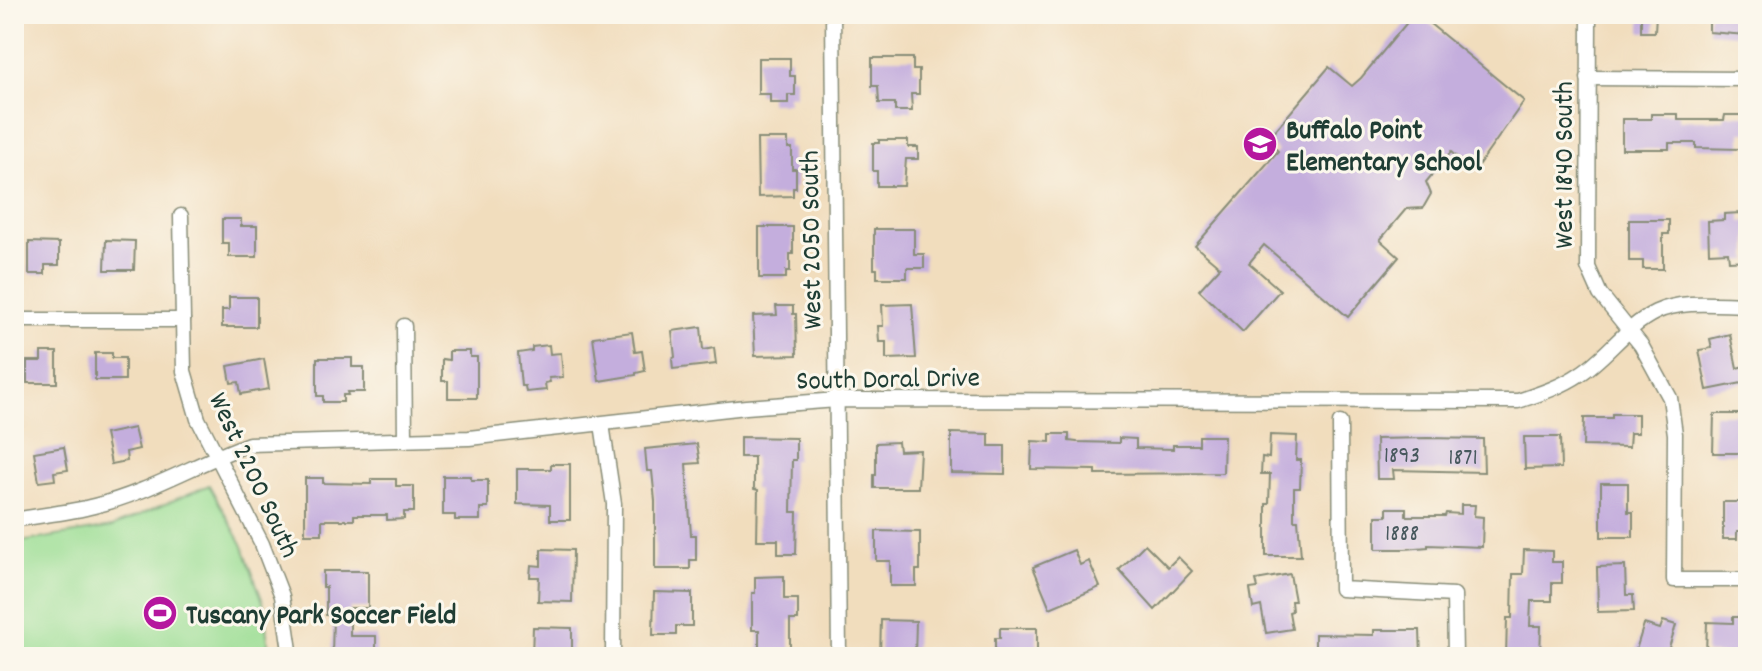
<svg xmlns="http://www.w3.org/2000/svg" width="1762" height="671" font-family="Dekko,sans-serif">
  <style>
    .green { fill: #9dde95; stroke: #5e8e64; stroke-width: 2 }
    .building { fill: #c4aedd }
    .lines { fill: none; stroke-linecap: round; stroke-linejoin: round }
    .street-casing { stroke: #888d78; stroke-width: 17 }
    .street { stroke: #fff; stroke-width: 14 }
    .labels { text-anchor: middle; stroke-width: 6; stroke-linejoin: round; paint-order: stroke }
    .number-label { font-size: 24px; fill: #48595e }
    .poi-label { font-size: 28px; font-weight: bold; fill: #1f3d34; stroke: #fbf7ec; text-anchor: start }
    .street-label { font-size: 28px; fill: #1f3d34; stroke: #fbf7ec }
  </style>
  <rect width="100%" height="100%" fill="#fbf7ec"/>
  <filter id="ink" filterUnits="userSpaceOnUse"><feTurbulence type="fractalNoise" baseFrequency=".0125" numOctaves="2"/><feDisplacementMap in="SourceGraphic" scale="16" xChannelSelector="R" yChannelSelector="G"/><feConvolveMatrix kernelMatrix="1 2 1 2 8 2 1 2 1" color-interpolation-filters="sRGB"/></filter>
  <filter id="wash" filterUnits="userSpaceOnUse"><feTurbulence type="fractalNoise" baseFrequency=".006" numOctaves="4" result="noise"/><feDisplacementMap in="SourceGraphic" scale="32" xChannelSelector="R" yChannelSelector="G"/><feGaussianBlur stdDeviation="1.8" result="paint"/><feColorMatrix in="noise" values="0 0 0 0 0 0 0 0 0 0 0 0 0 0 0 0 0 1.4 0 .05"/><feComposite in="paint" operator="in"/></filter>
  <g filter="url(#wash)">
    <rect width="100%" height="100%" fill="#f1ddbd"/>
    <path class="green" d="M209,485L242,544L263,602L270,657H14V543L112,527Z"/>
    <g id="blocks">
      <g class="building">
        <path d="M1414,14H1418L1524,101L1474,172L1451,152L1426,182L1431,194L1423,208L1406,209L1380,240L1399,257L1348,317L1264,245L1249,263L1280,290L1243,332L1199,290L1220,267L1195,246L1278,151L1267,140L1329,67L1352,86L1361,78Z"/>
        <path d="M1641,14H1656L1655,32H1641Z"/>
        <path d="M1709,14H1746V35L1709,32Z"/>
        <path d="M758,58H790V76H795V95H788V103H770V94H758Z"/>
        <path d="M872,58H913V70H919V94H911L912,111H895V103H879L878,86H872Z"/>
        <path d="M1651,114H1678V120H1724L1725,115H1748V132H1741V149L1696,148V143H1669V149H1622V119H1651Z"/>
        <path d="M757,139H788V148H792V169H796V188H793V196L758,197Z"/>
        <path d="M879,140H908V147H918V159H906L904,186H877V171H873V143H879Z"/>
        <path d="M1741,213V222L1748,221V260L1729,261L1728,252L1709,253L1708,221L1724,220V214Z"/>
        <path d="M222,219H241V226H257V257H229V243H222Z"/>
        <path d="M1629,220H1669V234H1663V269H1643V261H1629Z"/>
        <path d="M759,227H793V254H790V271H786V278H759Z"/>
        <path d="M874,229H914V254H924V268H907V278H877V269H874Z"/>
        <path d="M106,240L135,241L134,270H105Z"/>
        <path d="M29,242L59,243V265H45V274H29Z"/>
        <path d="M229,297H257V327H222V310H229Z"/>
        <path d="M912,304L916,358L886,359V342H879L878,326H883L882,305Z"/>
        <path d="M776,306H793V314H796L797,355L755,356L753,316L777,315Z"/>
        <path d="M701,327L703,350L714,348L716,364L673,369L672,359L675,357L672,331Z"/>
        <path d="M632,332L635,352L642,351L645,371L636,373V375L599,381L593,337Z"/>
        <path d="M1730,334L1737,368L1744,366L1747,382L1707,390L1699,350L1712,348L1710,339Z"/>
        <path d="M549,345L550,354L561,353L563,377L549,378L550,382L545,383L546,390L526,392L525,386H521L518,353L532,351V347Z"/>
        <path d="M449,351H470V357H477V398H448V381H442V359L449,360Z"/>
        <path d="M41,352H57V383H27V361H41Z"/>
        <path d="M95,353H112V358H125V380H95Z"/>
        <path d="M317,358H352V367H364V392H347L348,395H343V402H323V396H317Z"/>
        <path d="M264,359L269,389L241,394L239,382L231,383L228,366Z"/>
        <path d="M1612,414H1638V433H1630L1629,447L1583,446L1584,418H1612Z"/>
        <path d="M1714,414H1747L1746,453H1713Z"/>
        <path d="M134,428L139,449L126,452L127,461L111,464L105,434Z"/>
        <path d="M951,433L989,434V446H1005V474L951,473Z"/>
        <path d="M1050,434H1069V441L1077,442L1119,443V438L1136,439V448L1173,449V445H1199V436H1224L1223,473L1096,474V470L1031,469L1032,441L1050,442Z"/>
        <path d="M1270,435L1297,436L1296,460H1301L1300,488H1294V520H1298L1301,556H1266V504H1269L1270,474H1261L1262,457L1269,458Z"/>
        <path d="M740,437L796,438V460H792L791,512H797L796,554H778V540H757L758,490L754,489V457H740Z"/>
        <path d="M1524,437H1560L1561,468L1525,469Z"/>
        <path d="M1427,438L1483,439L1484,472L1393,470L1394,479H1377L1376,439Z"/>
        <path d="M898,442L899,451L920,450L918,488H874V475H876V443Z"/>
        <path d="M697,444L700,463L686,464L691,535H696V560H690V569H655V501L652,471H647L645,449Z"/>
        <path d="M64,447L68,470L54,472L55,480L39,482L34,452Z"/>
        <path d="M551,464H570V520H550V505L517,504V469H551Z"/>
        <path d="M443,476H471V480H488V508H480V520H455V515H443Z"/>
        <path d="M305,478H323V483L371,484V479H396V486H414V512H404V519L387,520V515H354V520H322V534H305Z"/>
        <path d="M1601,483H1628V512H1633V537H1601Z"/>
        <path d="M1723,502H1748V531H1737V539H1723Z"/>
        <path d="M1461,505H1475L1474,516L1483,517L1482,547L1428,545V547L1405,549H1376V516H1387V508H1406V516H1445L1446,513L1461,514Z"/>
        <path d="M876,531L920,532V570H916V586H890V561H876Z"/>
        <path d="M1145,544L1168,567L1178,557L1192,571L1155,610L1119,570Z"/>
        <path d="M541,549L573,550L572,602L538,601L539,577H530L531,565L541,566Z"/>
        <path d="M1074,550L1080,565L1089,561L1100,587L1050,608L1033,567Z"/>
        <path d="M1524,550L1552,551V562H1562V583H1552V601H1531L1530,626H1541L1540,657H1506L1507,618H1512L1513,574H1523Z"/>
        <path d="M1625,566L1626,595H1633L1634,611L1598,612L1597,567Z"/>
        <path d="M323,571H368V608H350V636H376V657H332L333,615H326V587H323Z"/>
        <path d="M1290,574L1295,601H1291L1292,611L1289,612L1292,629L1266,633L1261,606L1253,608L1250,589L1258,588L1256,580Z"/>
        <path d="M784,576V599H798V620H790V657H759V630H752V593H755V577Z"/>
        <path d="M654,592L692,593V626H676V635H653Z"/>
        <path d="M1733,617H1748V654H1706L1707,622L1733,623Z"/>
        <path d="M881,620L916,621L915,657H880Z"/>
        <path d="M1663,621L1676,625L1666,657L1636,650L1644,624L1660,629Z"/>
        <path d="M533,627L572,628V657L532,656Z"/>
        <path d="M1000,628H1037V655L995,657V638H1000Z"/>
        <path d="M1374,630H1420L1421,657H1315V634L1374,635Z"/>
      </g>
    </g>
  </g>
  <g filter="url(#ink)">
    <use href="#blocks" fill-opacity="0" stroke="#888d78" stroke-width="2"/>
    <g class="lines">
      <g class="street-casing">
        <g id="street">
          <path d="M833,14L839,657"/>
          <path d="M1589,14L1588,267L1600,294L1641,345L1670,398L1675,434L1674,580H1748"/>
          <path d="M1588,78L1748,79"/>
          <path d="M181,216L184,371L198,419L262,544L282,596L291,657"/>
          <path d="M14,320H183"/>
          <path d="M404,326L405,440"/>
          <path d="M1340,423L1341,589L1454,595L1455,657"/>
          <path d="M602,424L614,504L613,657"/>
          <path d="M14,520C40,515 68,513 94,506C148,493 197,463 249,444L469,438L746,407L837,400L1518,401C1539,394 1561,387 1580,374C1608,356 1625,327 1656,312C1684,299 1719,305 1748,305"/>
        </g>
      </g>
      <use href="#street" class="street"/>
    </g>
  </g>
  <defs>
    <g id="school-disc" transform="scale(1.8)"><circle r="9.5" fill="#b5179e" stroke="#fbf7ec"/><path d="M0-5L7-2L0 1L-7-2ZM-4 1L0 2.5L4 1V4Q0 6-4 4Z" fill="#fff"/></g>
    <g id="stadium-disc" transform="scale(1.8)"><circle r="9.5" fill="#b5179e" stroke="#fbf7ec"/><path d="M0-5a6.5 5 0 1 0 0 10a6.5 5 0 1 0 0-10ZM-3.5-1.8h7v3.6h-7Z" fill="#fff"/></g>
  </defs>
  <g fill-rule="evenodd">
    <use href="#school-disc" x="1260" y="144"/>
    <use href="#stadium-disc" x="160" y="613"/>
  </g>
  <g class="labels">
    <g class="number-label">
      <text x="1402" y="462">1893</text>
      <text x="1463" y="464">1871</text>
      <text x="1402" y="540">1888</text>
    </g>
    <g class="poi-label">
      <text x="1286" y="138">Buffalo Point<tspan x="1286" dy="32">Elementary School</tspan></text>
      <text x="186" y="623">Tuscany Park Soccer Field</text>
    </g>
    <g class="street-label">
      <text transform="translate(1562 165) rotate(-90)" y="10">West 1840 South</text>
      <text transform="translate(809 240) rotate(-91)" y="10">West 2050 South</text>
      <text transform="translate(888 377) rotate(-1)" y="10">South Doral Drive</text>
      <text transform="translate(256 474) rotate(65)" y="10">West 2200 South</text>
    </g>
  </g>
  <rect width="1762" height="671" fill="none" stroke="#fbf7ec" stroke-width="48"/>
</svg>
